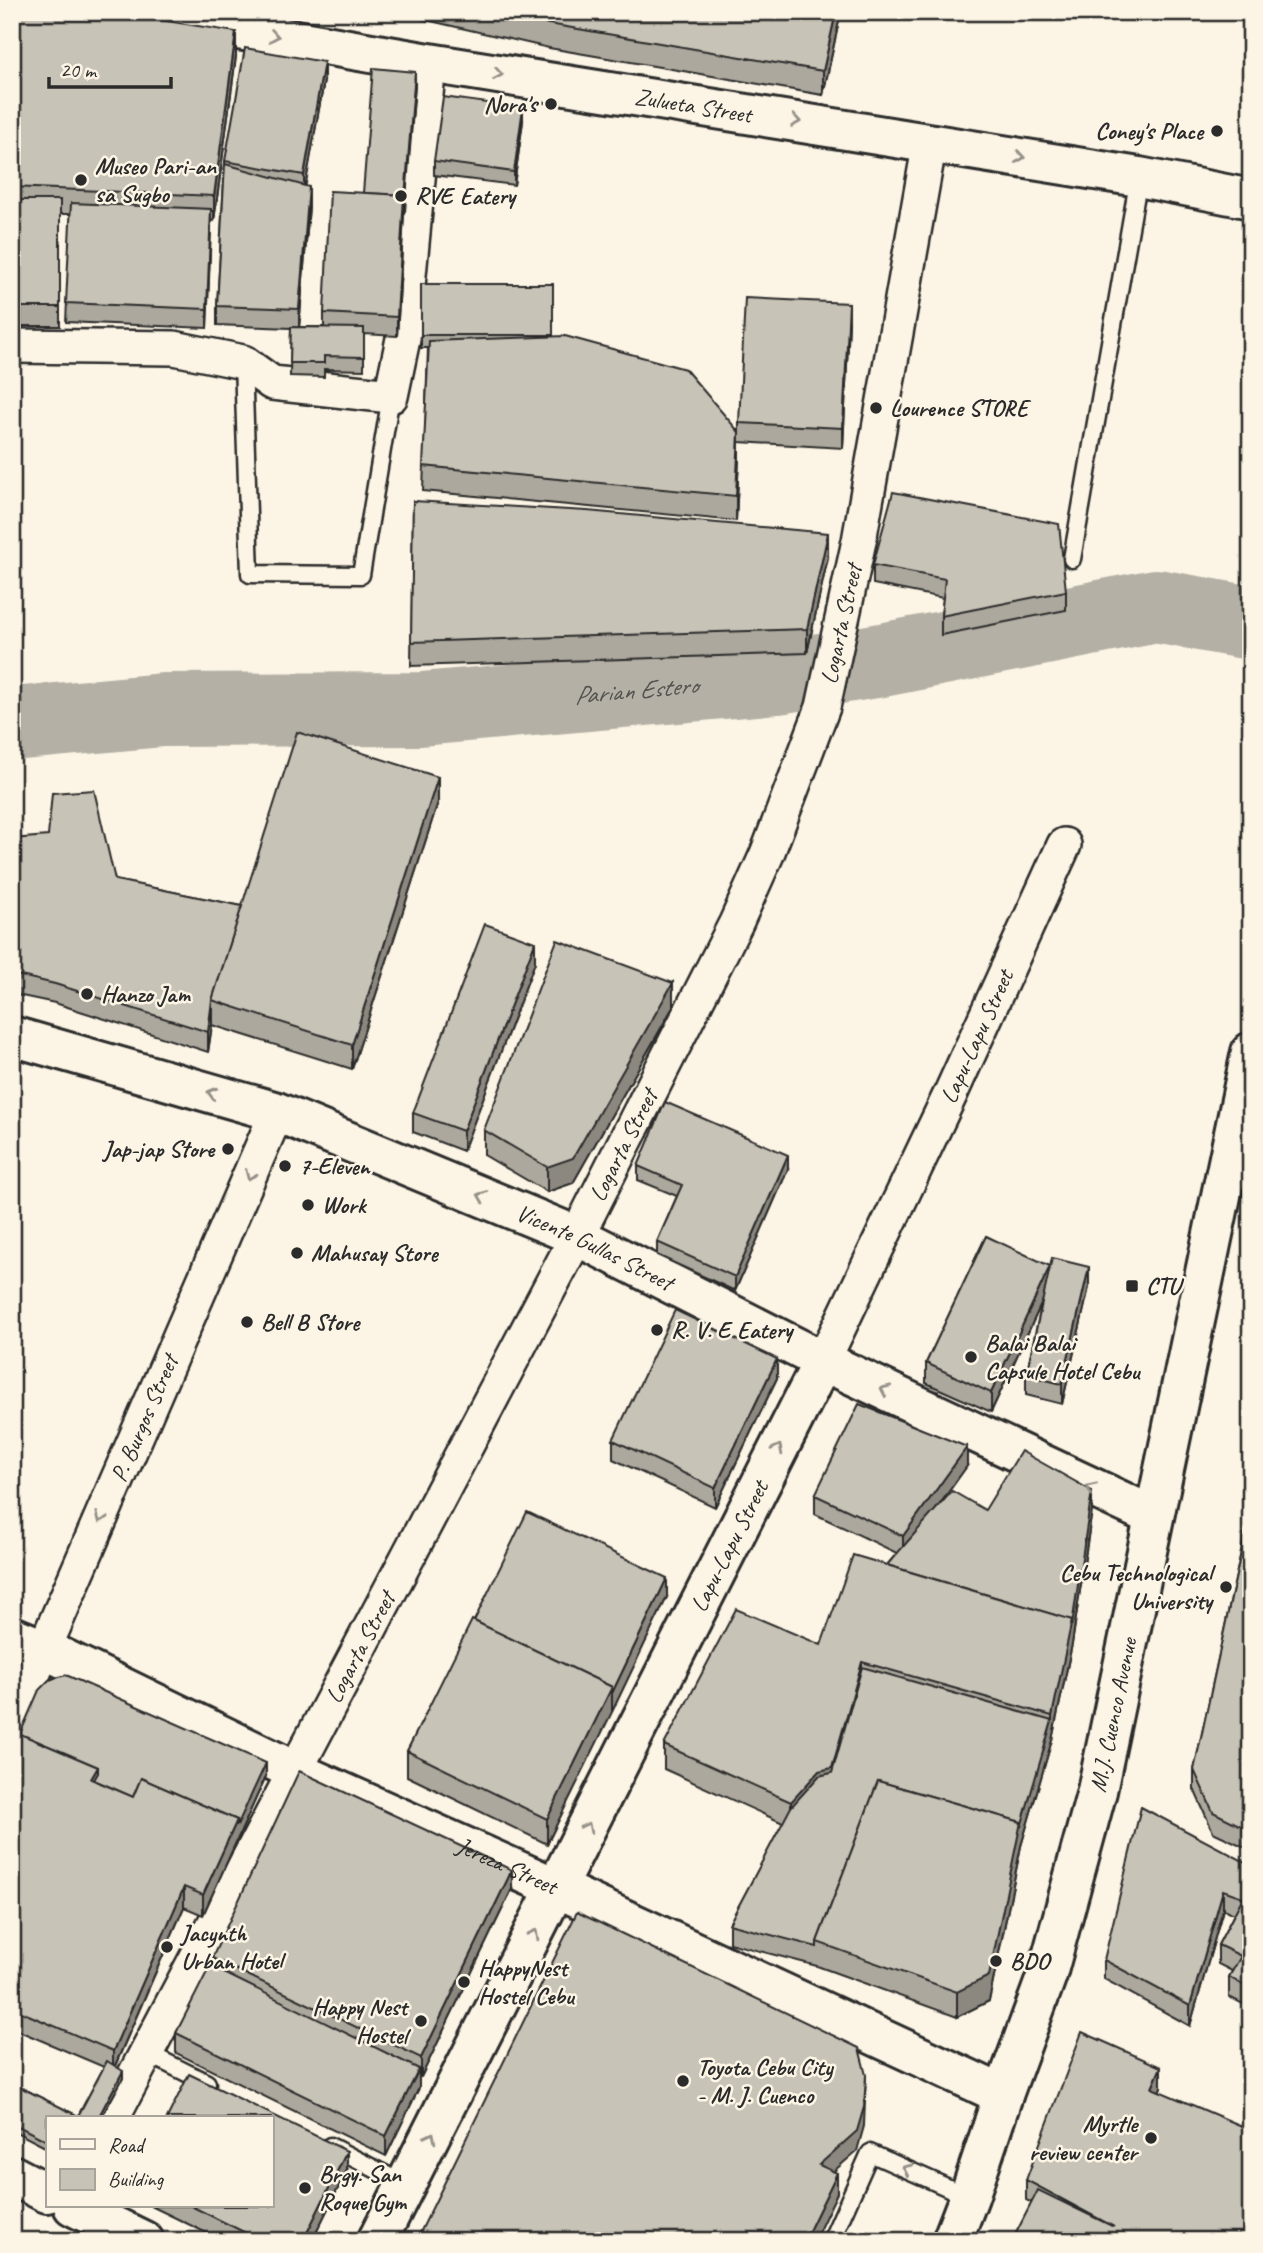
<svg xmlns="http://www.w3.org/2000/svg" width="1263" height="2253" font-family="Caveat,sans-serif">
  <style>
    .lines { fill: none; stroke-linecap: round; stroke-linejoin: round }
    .river { stroke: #b4b0a5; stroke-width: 74 }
    .service-casing { stroke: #2b2b2b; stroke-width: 21 }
    .minor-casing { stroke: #2b2b2b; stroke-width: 38 }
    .tertiary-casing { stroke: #2b2b2b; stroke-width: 44 }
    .secondary-casing { stroke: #2b2b2b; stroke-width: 44 }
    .service { stroke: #fcf5e5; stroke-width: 16 }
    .minor { stroke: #fcf5e5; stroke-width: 33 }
    .tertiary { stroke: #fcf5e5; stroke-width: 38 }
    .secondary { stroke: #fcf5e5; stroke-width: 38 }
    .wall { fill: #aca89d; stroke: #2b2b2b; stroke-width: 2 }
    .shaded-wall { fill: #8c8880; stroke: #2b2b2b; stroke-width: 2 }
    .building { fill: #c8c3b7; stroke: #2b2b2b; stroke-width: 2 }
    .oneway { stroke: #949088 }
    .poi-dot { fill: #2b2b2b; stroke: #fcf5e5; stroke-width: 2.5 }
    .labels { text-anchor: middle; stroke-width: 5; stroke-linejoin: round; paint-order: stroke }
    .poi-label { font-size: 24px; font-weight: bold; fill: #2b2b2b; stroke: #fcf5e5; text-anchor: start }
    .street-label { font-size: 24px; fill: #2b2b2b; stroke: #fcf5e5 }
    .water-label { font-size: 26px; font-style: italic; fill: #545350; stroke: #fcf5e5 }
  </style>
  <rect width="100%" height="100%" fill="#fcf5e5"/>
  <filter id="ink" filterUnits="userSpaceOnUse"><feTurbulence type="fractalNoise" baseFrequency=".0143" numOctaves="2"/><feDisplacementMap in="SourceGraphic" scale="14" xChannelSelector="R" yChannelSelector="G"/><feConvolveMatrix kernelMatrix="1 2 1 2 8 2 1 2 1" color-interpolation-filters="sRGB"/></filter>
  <g filter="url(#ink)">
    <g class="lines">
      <path class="river" id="s1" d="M12,724L163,710L421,709L778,677L882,660L1156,606L1251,623"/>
      <g class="service-casing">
        <g id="service">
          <path d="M243,362L250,574L361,575L391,396"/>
          <path d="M1072,559L1139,177"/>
          <path d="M1225,1176L1251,1181"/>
          <path d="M147,2053L207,2083"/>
          <path d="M330,2146L406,2185"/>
          <path d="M831,2241L870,2153L969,2197"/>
        </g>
      </g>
      <g class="minor-casing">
        <g id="minor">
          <path d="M12,346L174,348L243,362L272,383L391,396L403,339L429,63"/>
          <path id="s2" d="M823,1361L950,1095L1064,845"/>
          <path id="s3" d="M12,1723L277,1112"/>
          <path id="s4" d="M112,2118L577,1236L736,923L767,854L823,707L859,541L930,142"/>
        </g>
      </g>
      <g class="tertiary-casing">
        <g id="tertiary">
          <path id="s5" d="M134,12L429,63L1139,177L1251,199"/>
          <path id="s6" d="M12,1036L277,1112L577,1236L823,1361L1153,1516"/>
          <path id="s7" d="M12,1636L44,1649L295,1771L557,1888L1003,2095"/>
          <path d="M12,2175L47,2193"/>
          <path d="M73,2206L144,2241"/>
          <path id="s8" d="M377,2241L823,1361"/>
        </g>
      </g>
      <g class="secondary-casing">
        <g id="secondary">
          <path id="s9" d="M952,2241L969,2197L1003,2095L1047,1975L1097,1791L1251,1052"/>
        </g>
      </g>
      <use href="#service" class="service"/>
      <use href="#minor" class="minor"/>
      <use href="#tertiary" class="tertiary"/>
      <use href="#secondary" class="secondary"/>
    </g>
    <g class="wall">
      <path d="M12,12L236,56L214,221L211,220L207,328L66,322L71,214H60V326H12Z"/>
      <path d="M391,12H841L823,95L549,48Z"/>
      <path d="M324,81L305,186L309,206L299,327H324V313L363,193L415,85L404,212L397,336L364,334V370L324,369V377L290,376L291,328L217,325V306L225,161Z"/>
      <path d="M523,121L514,185L434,175V161Z"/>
      <path d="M421,284H553V336L739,457L736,521L423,491L428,348H421Z"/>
      <path d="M849,323L843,448L739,442V423Z"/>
      <path d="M413,501L828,557L807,653L411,666Z"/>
      <path d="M873,565L1066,591V610L941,635V616L943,598L873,584Z"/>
      <path d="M438,802L352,1069L212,1025L208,1052L55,1003L12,994V839L115,880L242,906Z"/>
      <path d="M535,962L463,1151L413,1132V1113Z"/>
      <path d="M673,1007L573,1183L547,1192L484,1155V1130Z"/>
      <path d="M638,1166L788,1169L735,1291L657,1255V1242L677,1196L638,1180Z"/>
      <path d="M986,1236L1089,1287L1062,1404L1026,1395V1375L1042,1302L991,1412L926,1383V1363Z"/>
      <path d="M777,1378L715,1507L613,1459V1440Z"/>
      <path d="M967,1466L939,1505L985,1510H1092L1072,1644L1052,1740L1021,1846L989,2001L957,2017L817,1966L729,1943V1924L783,1823L664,1769V1745L821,1645L897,1553L815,1514V1495Z"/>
      <path d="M1251,1499V1850L1213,1832L1194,1789V1770L1243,1543V1538Z"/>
      <path d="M667,1597L547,1844L407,1776V1751L474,1621Z"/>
      <path d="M12,1747L266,1776L203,1915L184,1907L115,2066L123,2078L101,2118H47V2148L12,2130V2083L78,2116L104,2067L12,2028Z"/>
      <path d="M1251,1865V2008L1229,1997V1977L1232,1971L1218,1964V1945L1234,1914L1223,1909L1190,2026L1104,1979V1960Z"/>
      <path d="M512,1889L421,2077L419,2076V2088L386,2156L176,2053V2033L212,1968V1958Z"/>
      <path d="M1161,2087L1159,2091L1251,2241H1012L1032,2203L1026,2200V2180Z"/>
      <path d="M347,2170L312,2241H223L151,2206H271Z"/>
    </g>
    <g class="shaded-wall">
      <path d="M836,12H841L823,95V71Z"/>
      <path d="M236,32V56L214,221V196Z"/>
      <path d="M324,62V81L304,194V175Z"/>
      <path d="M415,72V85L405,212V198Z"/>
      <path d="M523,108V121L514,185V172Z"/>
      <path d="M309,187V206L299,329V309Z"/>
      <path d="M404,195V215L397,336V317Z"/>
      <path d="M211,209V229L207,328V309Z"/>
      <path d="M849,303V323L843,448V428Z"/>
      <path d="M739,432V457L736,521V496Z"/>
      <path d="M828,533V557L807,653V629Z"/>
      <path d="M438,777V802L352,1069V1045Z"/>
      <path d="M535,942V962L463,1151V1131Z"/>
      <path d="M673,983V1007L573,1183L547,1192V1167Z"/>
      <path d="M212,1005V1025L208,1052V1032Z"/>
      <path d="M788,1155V1169L735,1291V1277Z"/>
      <path d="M1050,1266V1285L991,1412V1393Z"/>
      <path d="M1089,1267V1287L1062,1404V1384Z"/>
      <path d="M777,1359V1378L715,1507V1488Z"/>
      <path d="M967,1447V1466L903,1556V1536Z"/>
      <path d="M1092,1491V1510L1072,1644L1052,1740L1021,1846L989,2001L957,2017V1992L1052,1721V1716Z"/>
      <path d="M667,1578V1597L612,1712V1693Z"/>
      <path d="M862,1662V1687L832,1792L791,1826V1802Z"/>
      <path d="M612,1687V1712L547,1844V1819Z"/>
      <path d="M266,1763V1776L203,1915V1895L237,1820Z"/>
      <path d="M98,1767V1786L91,1779Z"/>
      <path d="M512,1870V1889L421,2077V2058Z"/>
      <path d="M184,1887V1907L113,2070V2051Z"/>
      <path d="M1223,1890V1909L1190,2026V2006Z"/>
      <path d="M1161,2067V2087L1152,2108V2088Z"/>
      <path d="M419,2069V2088L386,2156V2136Z"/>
      <path d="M123,2071V2078L101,2118H98Z"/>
      <path d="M866,2075L864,2126L857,2151L819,2184V2165Z"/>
      <path d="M347,2151V2170L312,2241H303Z"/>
      <path d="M837,2173V2193L814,2241H804Z"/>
    </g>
    <g class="building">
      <path d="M12,12H110L236,32L214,196L12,187Z"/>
      <path d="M499,12H836L823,71L549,24Z"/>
      <path d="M245,48L324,62L304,175L225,161Z"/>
      <path d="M373,68L415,72L405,198L404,195L363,193Z"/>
      <path d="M443,97L523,108L514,172L434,161Z"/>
      <path d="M225,164L309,187L299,309L217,306Z"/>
      <path d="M330,191L404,195L397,317L324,313Z"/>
      <rect x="12" y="200" width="48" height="107"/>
      <path d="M71,203L211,209L207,309L66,303Z"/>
      <rect x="421" y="284" width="132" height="51"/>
      <path d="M745,298L849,303L843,428L739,423Z"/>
      <path d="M291,327L364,328V357L324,356V363H290Z"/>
      <path d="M565,336L685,369L739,432L736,496L423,466L429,341Z"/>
      <path d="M893,492L1059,524L1066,591L941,616L945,579L873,565Z"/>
      <path d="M413,501L587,511L828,533L807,629L411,642Z"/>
      <path d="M297,732L438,777L352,1045L212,1000Z"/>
      <path d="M94,790L115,880L242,906L212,1000L208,1032L55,984L12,974V839L48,836L52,793Z"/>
      <path d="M485,924L535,942L463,1131L413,1113Z"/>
      <path d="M557,940L673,983L573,1158L547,1167L484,1130Z"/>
      <path d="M665,1102L788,1155L735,1277L657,1242L682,1185L638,1166Z"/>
      <path d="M986,1236L1050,1266L991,1393L926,1363Z"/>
      <path d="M1052,1258L1089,1267L1062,1384L1026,1375Z"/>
      <path d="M675,1310L777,1359L715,1488L613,1440Z"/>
      <path d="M859,1404L967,1447L903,1536L815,1495Z"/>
      <path d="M1021,1451L1092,1491L1072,1625V1620L887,1565L952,1491L985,1510Z"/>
      <path d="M1251,1499V1539L1243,1538Z"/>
      <path d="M527,1512L667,1578L612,1693V1687L474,1621Z"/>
      <path d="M1243,1543L1251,1545V1831L1213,1812L1194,1770Z"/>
      <path d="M853,1555L1072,1620L1052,1716L862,1662L832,1768L819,1771L791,1802L664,1745L736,1609L821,1645Z"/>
      <path d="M472,1620L612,1687L547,1819L407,1751Z"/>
      <path d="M862,1667L1052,1721L1021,1827V1822L878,1781L817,1942V1947L729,1924L791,1807L819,1776L832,1773Z"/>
      <path d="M66,1675L266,1763L237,1826V1820L141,1778L133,1797L94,1780L98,1773V1767L20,1734L39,1690L49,1680Z"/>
      <path d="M18,1733L98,1767L91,1779L133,1797L141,1778L237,1820L203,1895L184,1887L113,2051L12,2008V1747Z"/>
      <path d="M299,1771L512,1870L421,2058L212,1958Z"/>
      <path d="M878,1781L1021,1822L989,1976L957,1992L817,1942Z"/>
      <path d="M1141,1807L1251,1865V1989L1229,1977L1241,1956L1218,1945L1243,1897L1223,1890L1190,2006L1104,1960Z"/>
      <path d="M577,1912L859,2048L866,2075L864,2107L857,2131L819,2165L837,2173L804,2241H416Z"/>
      <path d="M210,1966L419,2069L386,2136L176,2033Z"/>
      <path d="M1082,2032L1161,2067L1152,2088L1242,2126L1251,2131V2241H1012L1038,2190L1114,2227L1026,2180Z"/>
      <path d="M107,2061L123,2071L98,2118H47V2141L12,2123V2083L78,2116Z"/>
      <path d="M189,2074L347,2151L303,2241H262L191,2206H271V2118H167Z"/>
      <path d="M12,2231L32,2241H12Z"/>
    </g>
    <defs><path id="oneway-chevron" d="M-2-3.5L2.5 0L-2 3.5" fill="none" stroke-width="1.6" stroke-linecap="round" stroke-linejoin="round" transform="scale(1.75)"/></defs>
    <g class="oneway">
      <use href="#oneway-chevron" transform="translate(274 36) rotate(10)"/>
      <use href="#oneway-chevron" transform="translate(498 74) rotate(9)"/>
      <use href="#oneway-chevron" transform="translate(796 121) rotate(9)"/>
      <use href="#oneway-chevron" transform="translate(1020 157) rotate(9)"/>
      <use href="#oneway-chevron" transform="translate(212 1093) rotate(-164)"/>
      <use href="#oneway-chevron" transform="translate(250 1175) rotate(114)"/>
      <use href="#oneway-chevron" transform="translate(482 1196) rotate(-158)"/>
      <use href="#oneway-chevron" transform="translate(885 1390) rotate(-155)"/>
      <use href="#oneway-chevron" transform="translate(778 1449) rotate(-63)"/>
      <use href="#oneway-chevron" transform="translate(1091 1488) rotate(-155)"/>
      <use href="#oneway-chevron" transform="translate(101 1518) rotate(114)"/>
      <use href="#oneway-chevron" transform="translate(587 1827) rotate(-63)"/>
      <use href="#oneway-chevron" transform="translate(534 1934) rotate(-63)"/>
      <use href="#oneway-chevron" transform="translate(431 2137) rotate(-63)"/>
      <use href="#oneway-chevron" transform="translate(907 2169) rotate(-156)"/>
    </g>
  </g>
  <g class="poi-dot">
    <circle cx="551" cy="104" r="7"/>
    <circle cx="1217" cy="131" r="7"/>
    <circle cx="81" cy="180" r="7"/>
    <circle cx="401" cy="196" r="7"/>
    <circle cx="876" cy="408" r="7"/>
    <circle cx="87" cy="994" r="7"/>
    <circle cx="228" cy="1149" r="7"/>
    <circle cx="285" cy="1166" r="7"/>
    <circle cx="308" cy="1205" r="7"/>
    <circle cx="297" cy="1253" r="7"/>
    <rect x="1125" y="1279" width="14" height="14" rx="3.5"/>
    <circle cx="247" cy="1322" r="7"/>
    <circle cx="657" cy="1330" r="7"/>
    <circle cx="971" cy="1357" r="7"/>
    <circle cx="1226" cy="1587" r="7"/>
    <circle cx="167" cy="1947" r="7"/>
    <circle cx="996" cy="1961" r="7"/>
    <circle cx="464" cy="1982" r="7"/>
    <circle cx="421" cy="2021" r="7"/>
    <circle cx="683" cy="2081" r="7"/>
    <circle cx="1151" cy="2138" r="7"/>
    <circle cx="305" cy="2188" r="7"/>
  </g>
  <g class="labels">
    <g class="poi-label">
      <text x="537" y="112" text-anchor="end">Nora's</text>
      <text x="1203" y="139" text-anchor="end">Coney's Place</text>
      <text x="95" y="174">Museo Pari-an<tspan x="95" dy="28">sa Sugbo</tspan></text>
      <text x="415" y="204">RVE Eatery</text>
      <text x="890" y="416">Lourence STORE</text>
      <text x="101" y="1002">Hanzo Jam</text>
      <text x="214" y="1157" text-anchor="end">Jap-jap Store</text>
      <text x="299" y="1174">7-Eleven</text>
      <text x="322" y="1213">Work</text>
      <text x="311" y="1261">Mahusay Store</text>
      <text x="1146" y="1294">CTU</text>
      <text x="261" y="1330">Bell B Store</text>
      <text x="671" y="1338">R. V. E Eatery</text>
      <text x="985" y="1351">Balai Balai<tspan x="985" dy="28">Capsule Hotel Cebu</tspan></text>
      <text x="1212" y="1581" text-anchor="end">Cebu Technological<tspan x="1212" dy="28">University</tspan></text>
      <text x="181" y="1941">Jacynth<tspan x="181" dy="28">Urban Hotel</tspan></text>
      <text x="1010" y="1969">BDO</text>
      <text x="478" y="1976">HappyNest<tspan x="478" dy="28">Hostel Cebu</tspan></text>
      <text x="407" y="2015" text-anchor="end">Happy Nest<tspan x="407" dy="28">Hostel</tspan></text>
      <text x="697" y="2075">Toyota Cebu City<tspan x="697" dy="28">- M. J. Cuenco</tspan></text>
      <text x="1137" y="2132" text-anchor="end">Myrtle<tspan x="1137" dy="28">review center</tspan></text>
      <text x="319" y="2182">Brgy. San<tspan x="319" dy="28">Roque Gym</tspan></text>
    </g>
    <g class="street-label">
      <text dy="8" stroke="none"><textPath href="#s5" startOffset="567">Zulueta Street</textPath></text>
      <text dy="8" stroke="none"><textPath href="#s4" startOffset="1666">Logarta Street</textPath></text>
      <text dy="8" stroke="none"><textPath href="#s2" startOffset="359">Lapu-Lapu Street</textPath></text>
      <text dy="8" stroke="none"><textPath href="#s4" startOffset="1099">Logarta Street</textPath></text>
      <text dy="8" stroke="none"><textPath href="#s6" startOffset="621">Vicente Gullas Street</textPath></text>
      <text dy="8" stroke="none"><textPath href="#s3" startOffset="332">P. Burgos Street</textPath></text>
      <text dy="8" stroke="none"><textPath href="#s8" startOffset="779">Lapu-Lapu Street</textPath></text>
      <text dy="8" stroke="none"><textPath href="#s4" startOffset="532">Logarta Street</textPath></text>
      <text dy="8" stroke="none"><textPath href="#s9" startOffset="551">M.J. Cuenco Avenue</textPath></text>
      <text dy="8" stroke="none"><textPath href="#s7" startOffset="546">Jereza Street</textPath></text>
    </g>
    <g class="water-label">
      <text dy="9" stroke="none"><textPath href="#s1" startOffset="625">Parian Estero</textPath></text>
    </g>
  </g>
  <rect width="1263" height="2253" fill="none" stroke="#fcf5e5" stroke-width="42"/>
  <rect x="21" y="21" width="1221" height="2211" fill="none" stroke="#2b2b2b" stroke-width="2.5" filter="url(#ink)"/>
  <rect x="46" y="2116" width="228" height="91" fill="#fcf5e5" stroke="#a8a49b" stroke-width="2"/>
  <rect x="60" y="2139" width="35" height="10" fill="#fcf5e5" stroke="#a8a49b" stroke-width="2"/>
  <text x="108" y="2152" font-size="21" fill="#2b2b2b">Road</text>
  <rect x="60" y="2169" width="35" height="21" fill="#c8c3b7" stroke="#a8a49b" stroke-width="2"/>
  <text x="108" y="2186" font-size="21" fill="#2b2b2b">Building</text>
  <path d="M49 77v10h122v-10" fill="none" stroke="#2b2b2b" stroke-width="3.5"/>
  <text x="60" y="77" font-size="21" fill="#2b2b2b" stroke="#fcf5e5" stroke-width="5" paint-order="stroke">20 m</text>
</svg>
